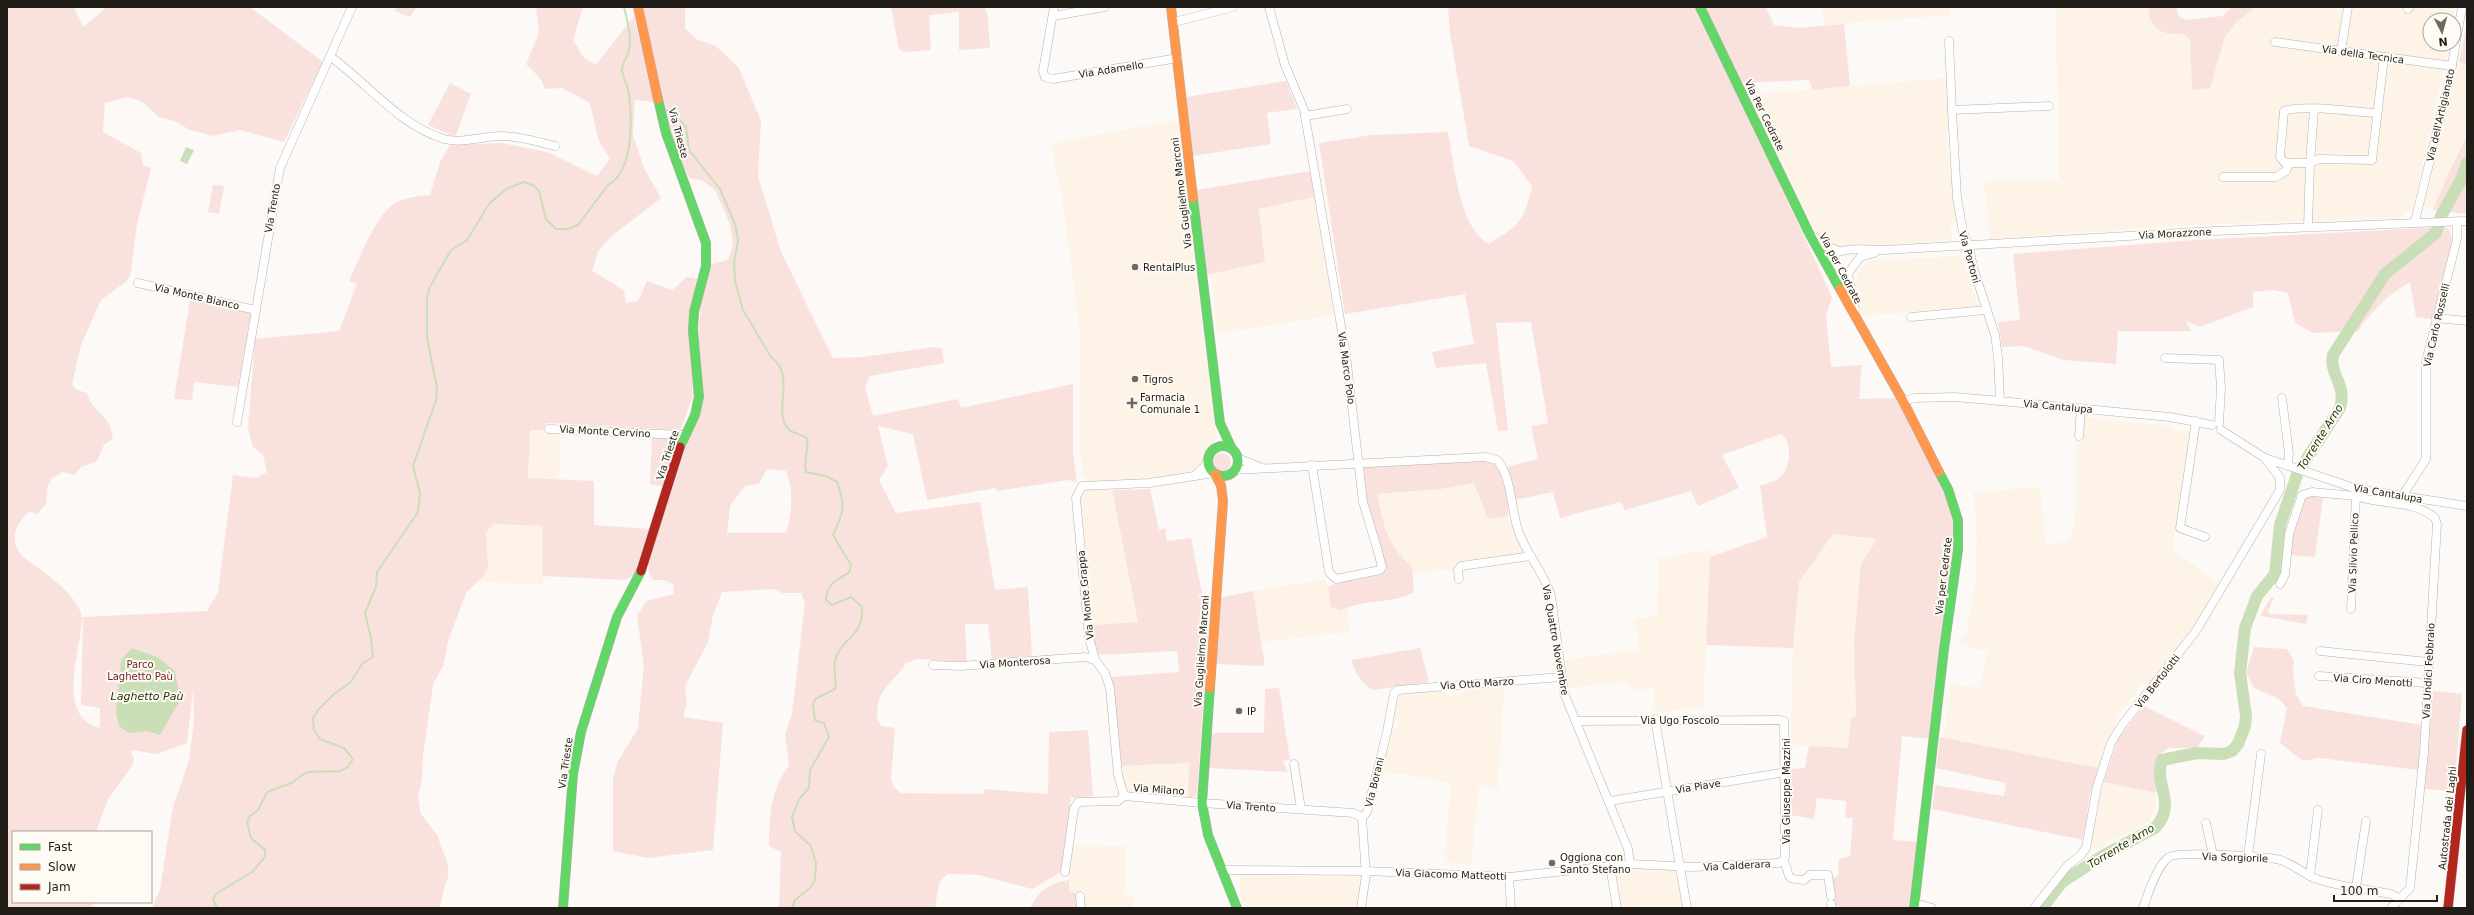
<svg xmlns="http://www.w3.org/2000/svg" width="2474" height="915" font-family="'DejaVu Sans',sans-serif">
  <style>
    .built { fill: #fdf4e7 }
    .green { fill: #f9e2de; fill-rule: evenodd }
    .water { fill: #cadeb8 }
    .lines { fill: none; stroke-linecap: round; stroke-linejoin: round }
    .stream { stroke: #cadeb8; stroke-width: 2 }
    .river { stroke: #cadeb8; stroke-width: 12 }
    .street-casing { stroke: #b4b2ad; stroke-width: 9 }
    .fast-casing { stroke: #b4b2ad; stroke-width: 10 }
    .slow-casing { stroke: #b4b2ad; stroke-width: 10 }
    .jam-casing { stroke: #b4b2ad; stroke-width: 10 }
    .street { stroke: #fffefe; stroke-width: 8 }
    .fast { stroke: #63d668; stroke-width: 9 }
    .slow { stroke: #ff974d; stroke-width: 9 }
    .jam { stroke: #b3261e; stroke-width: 9 }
    .poi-dot { fill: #6d6a66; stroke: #fefaf4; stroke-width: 1.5 }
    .labels { text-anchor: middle; stroke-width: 4; stroke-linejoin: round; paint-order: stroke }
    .street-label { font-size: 10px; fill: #201d18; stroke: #fefaf4 }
    .poi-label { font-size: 10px; fill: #201d18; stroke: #fefaf4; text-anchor: start }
    .park-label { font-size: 10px; fill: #6f2524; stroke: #fefaf4 }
    .water-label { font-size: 11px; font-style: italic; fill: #1a3400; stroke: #fefaf4 }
  </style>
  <rect width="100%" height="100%" fill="#fcf9f6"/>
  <g class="built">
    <path d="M1822,7H1949L1950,15L1824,25Z"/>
    <path d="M2056,7H2148V15L2169,35L2183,34L2190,39L2192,90L2210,88L2225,37L2236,23L2255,7H2455L2453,20H2430V44H2450L2412,209L2399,218L2212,224L1990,239L1984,181H2059Z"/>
    <path d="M2459,62L2467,65V136L2449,172L2433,210L2423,206Z"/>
    <path d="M1946,78L1949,129L1946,132L1956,221L1950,226L1952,240L1860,247L1833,246L1817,234L1748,95Z"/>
    <path d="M1179,120L1187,181L1178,183L1183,220H1189L1216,437L1202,466L1193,474L1089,483L1082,472L1080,449L1081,349L1077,310L1063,205L1051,143Z"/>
    <path d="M1314,197L1334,315L1217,334L1211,273L1264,262L1259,209Z"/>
    <path d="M1961,256L1979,307L1862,316L1856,279L1862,266L1872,261Z"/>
    <path d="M2075,416L2171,426L2172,431H2190L2173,549L2219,585L2195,626L2150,684L2143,683L2118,716L2099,768L1944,737L1951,684L1980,688L1987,651L1960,646L1961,637H1966L1976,577L1977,536L1973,493L2037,487L2041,493L2046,544L2067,542L2072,537L2077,501Z"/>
    <path d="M530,430L560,433L559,479L528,478Z"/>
    <path d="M1475,483L1488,519L1508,516L1524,553L1522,556L1454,564L1455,569L1413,573L1412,567L1393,548L1383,523L1377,494L1441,489Z"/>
    <path d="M1088,488L1112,490L1138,622L1092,625L1080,503Z"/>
    <path d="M513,523L544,526L543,584L477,582L485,574L486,532L494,524Z"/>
    <path d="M1833,534L1877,539L1854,643L1856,717L1851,718L1848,749L1790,745L1794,621L1799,582Z"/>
    <path d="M1711,549L1703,707L1660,712L1653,708L1654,689H1628L1627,682L1567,688L1564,660L1640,649L1635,619L1657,616L1658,559Z"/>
    <path d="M1325,579L1329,596L1340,611L1347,607L1350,632L1261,642L1253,591Z"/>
    <path d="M1504,686L1498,788L1479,786L1471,864L1444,862L1451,783L1402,774L1380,773L1390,732L1398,728L1399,722L1393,717L1395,697L1399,694L1443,691L1453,696H1460L1466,689Z"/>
    <path d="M1189,763L1188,799L1129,794L1125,791L1122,766Z"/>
    <path d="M2104,782L2156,793V806L2150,821L2097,849L2090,844Z"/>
    <path d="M1073,845L1125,846V894L1134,896L1133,908H1082L1069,892L1070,855Z"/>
    <path d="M1648,868L1675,869L1683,908H1619L1613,872Z"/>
    <path d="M1240,874L1361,877L1357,908H1245L1240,899Z"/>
  </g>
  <g class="green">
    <path d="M7,7H74L83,27L107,7H250L323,62L284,142L240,130L213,136L190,130L174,121L159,117L141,101L127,97L105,103L103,132L141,153L143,165L151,168L137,224L131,272L128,280L101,300L81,345L72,385L77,390L87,393C95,418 110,411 113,439L104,445L97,461L81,467L74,475L63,472L52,478L48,485L46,504L37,514L29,512C15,525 9,539 22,556C41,571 75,591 82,616C83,622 80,631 80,637C75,666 61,719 100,728V708L81,705L83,617L207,611L218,592L233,475L257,478L267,472L263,455L253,447L248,428L255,339L339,331L357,284L349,281C359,260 376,213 397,202C408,197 419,196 430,195L440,162L450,145L501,143L547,152L597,176L610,159L598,139L590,103L562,88L545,89L540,78L526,64L539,33L536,7H583L573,40L584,58L596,65L634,16L654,102L635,100L633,135L644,168L661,198L613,235L598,251L592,271L624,290L626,303L638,301L647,281L672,290L687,277L698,279L692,398L681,430L547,423L543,430H530L528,478L594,481V525L649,529L634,575L625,580L543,576V526L494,524L486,532L488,567L485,574L466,593L448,641L444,664L433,685L423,756L422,778L418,798L421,814L437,835L448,865V877L444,888L440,908H152L160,889L173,807L189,760L194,722L193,688L187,743L157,754L131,750L134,760L132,766L108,799L96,832H13V902H93L92,908H7Z"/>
    <path d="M397,7H417L410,17L395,11Z"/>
    <path d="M642,7H685V28L696,39L716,46L739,68L761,121L758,176L781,252L833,358L863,357L934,347L942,349L944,363L870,376L865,387L873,416L958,399L961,408L1073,384V453L1077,482L1069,480L997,491L996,488L927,500L913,434L878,426L888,466L879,480L896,513L980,502L995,590L1027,587L1028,590L1032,656L992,660L988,624H965L967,662L917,659L906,663C899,676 884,685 879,700C877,706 878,713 877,719L881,726L895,728L891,780L894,787L901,793L984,794V789L1048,794L1049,732L1088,730L1093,796L1071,798L1061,872L1032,889L979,875L947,874L939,883L935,908H779L781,852L769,846C770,814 770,792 789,765L785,735L792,714L805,603L801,593H782L774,589L722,592L713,615L708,642L685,686L687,704L683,717L723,723L713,850L648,858L613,851V779L617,763L638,728L644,666L637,616L646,601L674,594L673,584L663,580H653L649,574L648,563L689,437L702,293L711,264L728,260L733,244L730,224L715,190L702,180L689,178L675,148ZM767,469L786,471C794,490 792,514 786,533H727L730,506L745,486L759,484Z"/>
    <path d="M891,7H985L988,18L990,48L959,50V12L929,15L931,50L904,52L899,49Z"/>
    <path d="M1448,7H1766L1774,25L1799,28L1844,24L1850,86L1812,90L1809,80L1733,83L1832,297L1826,316L1831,367L1862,365L1859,399L1896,398L1948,499L1955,535L1931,739L1902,736L1893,840L1920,842L1912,908H1834L1831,879L1838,876L1839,859L1850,856L1853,818H1845L1846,801L1817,798L1814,819L1791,815L1790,769L1805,768L1809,746L1848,748L1851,718L1856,716L1854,643L1861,564L1877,539L1833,534L1799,582L1793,648L1706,645L1710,557L1767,537L1760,486C1767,483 1778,481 1783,474C1791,463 1792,443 1781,434L1722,455L1739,488L1698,506L1691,491L1625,510L1620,502L1560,518L1553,492L1515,500L1508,471L1509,466L1538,459L1531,426L1548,423L1531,322L1496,323L1508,430L1498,431L1486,363L1436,368L1432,352L1474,344L1465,294L1345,314L1319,143L1372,135L1448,132C1454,163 1459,228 1489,244C1496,238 1504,235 1510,230C1525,219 1528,203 1532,186L1513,161L1469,146L1450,33Z"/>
    <path d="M2148,7H2176L2179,16L2186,20L2223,16L2232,7H2255L2236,23L2225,37L2210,88L2192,90L2190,39L2183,34C2163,36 2149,29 2148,7Z"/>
    <path d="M2467,7V65L2459,62L2467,22Z"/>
    <path d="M1286,81L1297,109L1267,113L1271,144L1192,156L1186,97Z"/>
    <path d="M450,83L471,94L455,137L428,125Z"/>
    <path d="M2467,136V214L2433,210L2449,172Z"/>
    <path d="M1310,171L1314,197L1259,209L1265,262L1206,275L1197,190Z"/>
    <path d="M213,185L224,186L219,214L208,212Z"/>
    <path d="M2444,227L2449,229L2453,241L2432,319L2416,317L2410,282C2389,294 2372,310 2358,331L2313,333L2295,323L2288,293L2272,290L2253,292V307L2200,327L2186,321L2191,331H2118L2116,364L2064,360L2024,346L2002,347L1998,322L2020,320L2013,254L2195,240Z"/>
    <path d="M190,300L251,313L238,387L194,382L192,400L174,399Z"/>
    <path d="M652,436L675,437L678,441L662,486L650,484Z"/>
    <circle cx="1222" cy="462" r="9"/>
    <path d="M1477,461C1483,461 1493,460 1497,466C1503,473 1510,508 1508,516L1488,519L1474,483L1441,489L1377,494C1384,526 1386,544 1412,567L1414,592C1392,605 1363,598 1340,611L1331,607L1328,587L1341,582L1380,575L1384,572L1366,503L1361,467Z"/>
    <path d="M1150,489L1159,530L1165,528L1167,541L1191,538L1204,604H1210L1197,795L1188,799L1189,763L1122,766L1112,677L1179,672L1177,651L1099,655L1092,638V625L1138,622L1112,490Z"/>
    <path d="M2305,495L2323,498L2315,557L2289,555L2290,544Z"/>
    <path d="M1253,591L1265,666L1216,664L1219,598Z"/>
    <path d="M2271,597L2274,598L2268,611L2270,614L2308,615L2306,624L2260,616Z"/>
    <path d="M2254,647L2287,649L2294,661L2293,671L2296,694L2303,706L2422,725L2418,770L2319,758L2303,761L2280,743L2287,708L2279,699L2254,688L2246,673Z"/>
    <path d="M1420,648L1429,682L1373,690C1363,685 1354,671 1351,660Z"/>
    <path d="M1279,688L1290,760L1283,761L1288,772L1209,768L1211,737L1214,733H1264L1265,689Z"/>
    <path d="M2433,691L2462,694L2454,791L2425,789Z"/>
    <path d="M2144,706L2205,736L2197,748H2168L2156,758V793L2104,782L2118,739Z"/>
    <path d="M1940,737L2099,768L2090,794L2083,840L1932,809L1935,785L2004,796L2006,783L1936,768Z"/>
    <path d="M1069,880V892L1082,894V908H1030C1040,890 1048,884 1069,880Z"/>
  </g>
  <g class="water">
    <path d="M186,147L194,150L187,164L180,161Z"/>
    <path d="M132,648L157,657L175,671L180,700L160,735L147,731L129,733L119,726L116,712L121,660Z"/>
  </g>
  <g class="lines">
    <g class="stream">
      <path d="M666,110L675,115L686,127L689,150L720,189L728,208L735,224L738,241L734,262L735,281L743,310L771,357C797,376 772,410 788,429C792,433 802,435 807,438C809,450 803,460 806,472L826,476L837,482C846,507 844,511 833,535L851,565L849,573C837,579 826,585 826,600L832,605L851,597L862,607C864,638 840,638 835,661C833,670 837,679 835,689L815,699L813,705L815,720L824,723L829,737L810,770L809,788L799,799L792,817L795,831L811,846L816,863L815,880L811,887L794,901L793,908"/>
      <path d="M217,908L213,899L216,894L252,872L265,857V850L251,838L247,822L250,816L258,810L267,792L291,783L307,772L340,771L348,767L353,759L344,748L320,739L314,730L313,718L318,710L334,694L350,683L362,664L373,657L371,638L365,613L376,587L377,572L418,512L420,493L413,466L436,400L437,388L427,338V296L430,287L451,250L467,240L489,204L506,189L524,182L533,185L539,191L546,219L556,229H568L578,225L608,185C634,171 632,120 629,94C628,86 623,78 622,70C621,64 628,56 629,50C632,36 627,20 624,7"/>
    </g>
    <path class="river" d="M2042,908L2062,882L2104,855L2155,828C2178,803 2153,785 2162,760L2197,753L2224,754L2232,751L2238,744L2245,726L2246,716L2240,673L2245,628L2257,596L2275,574L2280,525L2298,472L2340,408C2347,384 2329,375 2333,355L2385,274L2436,233L2441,216L2461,180L2467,163"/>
    <g class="street-casing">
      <g id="street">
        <path d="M1054,7L1043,71L1045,77L1053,79L1178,58"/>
        <path d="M1269,7L1285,65L1304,110L1346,355L1363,502L1377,548L1382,567L1380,570L1336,579L1329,572L1312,465"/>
        <path d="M2408,9L2409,7"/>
        <path d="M1053,16L1105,7"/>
        <path d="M1174,22L1233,7"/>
        <path d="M1949,41L1952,110"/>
        <path d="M2275,42L2452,66"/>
        <path d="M2341,51L2348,7"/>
        <path d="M331,57C368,84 399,125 444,139C462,144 483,136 501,136C519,136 538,142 555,146"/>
        <path d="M2314,109L2310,163H2285L2280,157L2284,111C2303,104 2355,112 2377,113"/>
        <path d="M1305,116L1347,109"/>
        <path d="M2223,177H2276L2286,171L2289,163"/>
        <path d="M2415,221L2449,82L2462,7"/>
        <path d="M2308,226L2310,163L2319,159L2372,160L2384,57"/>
        <path d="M1814,237L1826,246L1839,251"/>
        <path d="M1824,261C1838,245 1865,250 1884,250L2215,231L2467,221"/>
        <path d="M1831,274L1837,276L1848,274L1860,257L1874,253"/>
        <path d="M1848,274L1855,309"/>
        <path d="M138,283L256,310"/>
        <path d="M1911,317L1986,310"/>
        <path d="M2436,318L2467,321"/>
        <path d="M2165,358L2219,360L2221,388L2219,423"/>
        <path d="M2282,398L2289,453L2288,465"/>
        <path d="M1903,401L1915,398L1955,397L2000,401L2170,417L2212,425"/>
        <path d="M2000,401L1998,357L1995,335L1973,267L1969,246L1963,232L1957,198L1952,110L2049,106"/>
        <path d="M2196,421L2180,528L2205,537"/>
        <path d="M237,422L280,168L352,7"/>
        <path d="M549,429L684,435"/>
        <path d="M2221,430L2265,458L2357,489L2467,506"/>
        <path d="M2079,436L2081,408"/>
        <path d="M1237,458L1260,467"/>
        <path d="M1235,470L1485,457L1497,460C1512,477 1511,509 1518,530C1526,554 1544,572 1551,596L1564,693L1628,849L1630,864"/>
        <path d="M1194,476L1205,466L1208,460"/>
        <path d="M2357,489L2356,496C2381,505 2415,500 2435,518L2437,524L2424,752L2410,888L2391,908"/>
        <path d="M2403,495L2426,459V362L2457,239V221"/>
        <path d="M1459,579L1458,570L1461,566L1531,556"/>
        <path d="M2280,584L2285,574L2289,534L2302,495L2312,492L2356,496L2351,609"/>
        <path d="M2320,651L2428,662"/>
        <path d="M933,665L961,666L1085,657L1095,660"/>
        <path d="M2319,676L2427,683"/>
        <path d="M1655,719L1687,908"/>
        <path d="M1576,721L1780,720L1784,721L1785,857L1783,861"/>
        <path d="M1294,764L1301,809"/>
        <path d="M1124,796L1118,775L1110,688L1105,673L1095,660L1089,637L1076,498L1082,486L1149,483L1214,473"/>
        <path d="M1610,801L1786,772"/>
        <path d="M2206,823L2213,855"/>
        <path d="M2248,856L2261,754"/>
        <path d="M1783,861C1793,875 1781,879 1804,880L1810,875H1828L1831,896"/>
        <path d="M1610,866L1617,908"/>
        <path d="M1221,870L1366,871L1509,877L1630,864L1693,867L1778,863L1783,861"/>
        <path d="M1065,872L1074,809L1078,802L1118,801L1124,796L1202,803L1354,813L1362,818"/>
        <path d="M2310,876L2318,810"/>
        <path d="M1509,877L1511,908"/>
        <path d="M2356,887L2366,821"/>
        <path d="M1080,896L1081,908"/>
        <path d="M1915,903L1932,908"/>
        <path d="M1831,904L1832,908"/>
        <path d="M1361,908L1366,875L1362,818L1367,812L1387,732L1394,693L1398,690L1561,677"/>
        <path d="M2034,908L2068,865L2080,856L2086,848L2097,787L2111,743L2122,725L2196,631L2280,490V478L2265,458"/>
        <path d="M2143,908C2148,894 2157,865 2169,857C2179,851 2260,856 2276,859C2290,861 2300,872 2314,878C2337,887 2367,889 2391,894L2400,899"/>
      </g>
    </g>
    <g class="fast-casing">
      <g id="fast">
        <path d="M1700,7L1809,233L1840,289"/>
        <path d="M658,99L666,133L706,243V266L694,312L693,331L699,397L695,415L680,447"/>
        <path d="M1193,198L1220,423L1232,449"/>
        <circle cx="1223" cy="461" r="15"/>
        <path d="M1210,688L1202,803L1208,835L1237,908"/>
        <path d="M563,908L573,774L581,732L617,617L641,571"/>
        <path d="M1914,908L1944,649L1958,550V520L1948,489L1939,472"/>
      </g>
    </g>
    <g class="slow-casing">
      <g id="slow">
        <path d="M638,7L658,99"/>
        <path d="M1171,7L1193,198"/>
        <path d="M1840,289L1903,401L1939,472"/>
        <path d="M1210,688L1223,501L1221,485L1215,474"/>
      </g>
    </g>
    <g class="jam-casing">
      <g id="jam">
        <path d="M641,571L680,447"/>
        <path d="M2448,908L2467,730"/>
      </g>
    </g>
    <use href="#street" class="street"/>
    <use href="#fast" class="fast"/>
    <use href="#slow" class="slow"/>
    <use href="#jam" class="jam"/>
  </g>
  <g class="poi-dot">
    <circle cx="1135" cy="267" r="4"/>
    <circle cx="1135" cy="379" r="4"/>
    <path d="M1130 397h4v4h4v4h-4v4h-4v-4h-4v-4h4z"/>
    <circle cx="1239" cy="711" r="4"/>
    <circle cx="1552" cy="863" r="4"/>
  </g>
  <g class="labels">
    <g class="street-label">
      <text transform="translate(2363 54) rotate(8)" y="4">Via della Tecnica</text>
      <text transform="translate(1111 69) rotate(-9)" y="4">Via Adamello</text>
      <text transform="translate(1765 115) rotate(64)" y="4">Via Per Cedrate</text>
      <text transform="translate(2440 115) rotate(-77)" y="4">Via dell'Artigianato</text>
      <text transform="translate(679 133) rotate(75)" y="4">Via Trieste</text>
      <text transform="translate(1181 193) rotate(-97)" y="4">Via Guglielmo Marconi</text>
      <text transform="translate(272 208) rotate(-80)" y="4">Via Trento</text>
      <text transform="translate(2175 233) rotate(-3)" y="4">Via Morazzone</text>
      <text transform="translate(1970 257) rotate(74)" y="4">Via Portoni</text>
      <text transform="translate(1841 268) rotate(62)" y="4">Via per Cedrate</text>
      <text transform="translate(197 296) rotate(13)" y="4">Via Monte Bianco</text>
      <text transform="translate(2436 325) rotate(-77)" y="4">Via Carlo Rosselli</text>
      <text transform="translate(1347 368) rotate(82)" y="4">Via Marco Polo</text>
      <text transform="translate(2058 406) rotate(5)" y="4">Via Cantalupa</text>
      <text transform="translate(605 431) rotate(3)" y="4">Via Monte Cervino</text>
      <text transform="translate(667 455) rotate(-72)" y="4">Via Trieste</text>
      <text transform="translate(2388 493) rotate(10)" y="4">Via Cantalupa</text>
      <text transform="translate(2353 553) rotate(-88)" y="4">Via Silvio Pellico</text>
      <text transform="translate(1943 576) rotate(-83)" y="4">Via per Cedrate</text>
      <text transform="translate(1085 595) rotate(-96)" y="4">Via Monte Grappa</text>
      <text transform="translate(1556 640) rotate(80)" y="4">Via Quattro Novembre</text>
      <text transform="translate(1201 651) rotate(-86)" y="4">Via Guglielmo Marconi</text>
      <text transform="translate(1015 662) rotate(-4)" y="4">Via Monterosa</text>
      <text transform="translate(2428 671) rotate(-87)" y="4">Via Undici Febbraio</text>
      <text transform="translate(2373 680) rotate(4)" y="4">Via Ciro Menotti</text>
      <text transform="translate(2157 681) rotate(-52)" y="4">Via Bertolotti</text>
      <text transform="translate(1477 683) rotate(-4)" y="4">Via Otto Marzo</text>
      <text x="1680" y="724">Via Ugo Foscolo</text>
      <text transform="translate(565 763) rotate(-82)" y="4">Via Trieste</text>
      <text transform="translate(1374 782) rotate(-76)" y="4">Via Borani</text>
      <text transform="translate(1698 786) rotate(-9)" y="4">Via Piave</text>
      <text transform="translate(1159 789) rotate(4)" y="4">Via Milano</text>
      <text transform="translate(1786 791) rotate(-90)" y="4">Via Giuseppe Mazzini</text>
      <text transform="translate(1251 806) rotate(4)" y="4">Via Trento</text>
      <text transform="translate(2447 818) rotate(-84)" y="4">Autostrada dei Laghi</text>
      <text transform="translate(2235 857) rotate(2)" y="4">Via Sorgiorile</text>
      <text transform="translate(1737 865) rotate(-3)" y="4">Via Calderara</text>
      <text transform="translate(1451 874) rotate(2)" y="4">Via Giacomo Matteotti</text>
    </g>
    <g class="poi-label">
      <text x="1143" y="271">RentalPlus</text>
      <text x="1143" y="383">Tigros</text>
      <text x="1140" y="401">Farmacia<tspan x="1140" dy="12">Comunale 1</tspan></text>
      <text x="1247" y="715">IP</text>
      <text x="1560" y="861">Oggiona con<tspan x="1560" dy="12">Santo Stefano</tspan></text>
    </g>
    <g class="park-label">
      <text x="140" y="668">Parco<tspan x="140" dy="12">Laghetto Paù</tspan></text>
    </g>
    <g class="water-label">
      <text transform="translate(2320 437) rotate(-58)" y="4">Torrente Arno</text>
      <text x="147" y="700">Laghetto Paù</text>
      <text transform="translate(2121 846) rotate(-31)" y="4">Torrente Arno</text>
    </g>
  </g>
  <rect width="2474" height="915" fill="none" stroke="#201d18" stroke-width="16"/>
  <rect x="12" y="831" width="140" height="72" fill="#fefaf4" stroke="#a5a29c"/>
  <rect x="20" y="844" width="20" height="6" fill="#63d668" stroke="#a5a29c"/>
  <text x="48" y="851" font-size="12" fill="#201d18">Fast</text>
  <rect x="20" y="864" width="20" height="6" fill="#ff974d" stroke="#a5a29c"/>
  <text x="48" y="871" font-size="12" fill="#201d18">Slow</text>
  <rect x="20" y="884" width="20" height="6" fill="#b3261e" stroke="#a5a29c"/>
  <text x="48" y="891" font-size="12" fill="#201d18">Jam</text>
  <g transform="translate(2442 32) rotate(174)"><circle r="19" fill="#fefaf4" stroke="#a5a29c"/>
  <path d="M0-3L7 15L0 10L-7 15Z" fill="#6d6a66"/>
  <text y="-6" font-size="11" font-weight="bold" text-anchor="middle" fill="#201d18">N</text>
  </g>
  <path d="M2334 895v6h103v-6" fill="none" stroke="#201d18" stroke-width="2"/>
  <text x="2340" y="895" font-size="12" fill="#201d18" stroke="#fefaf4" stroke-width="3" paint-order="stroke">100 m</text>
</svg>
